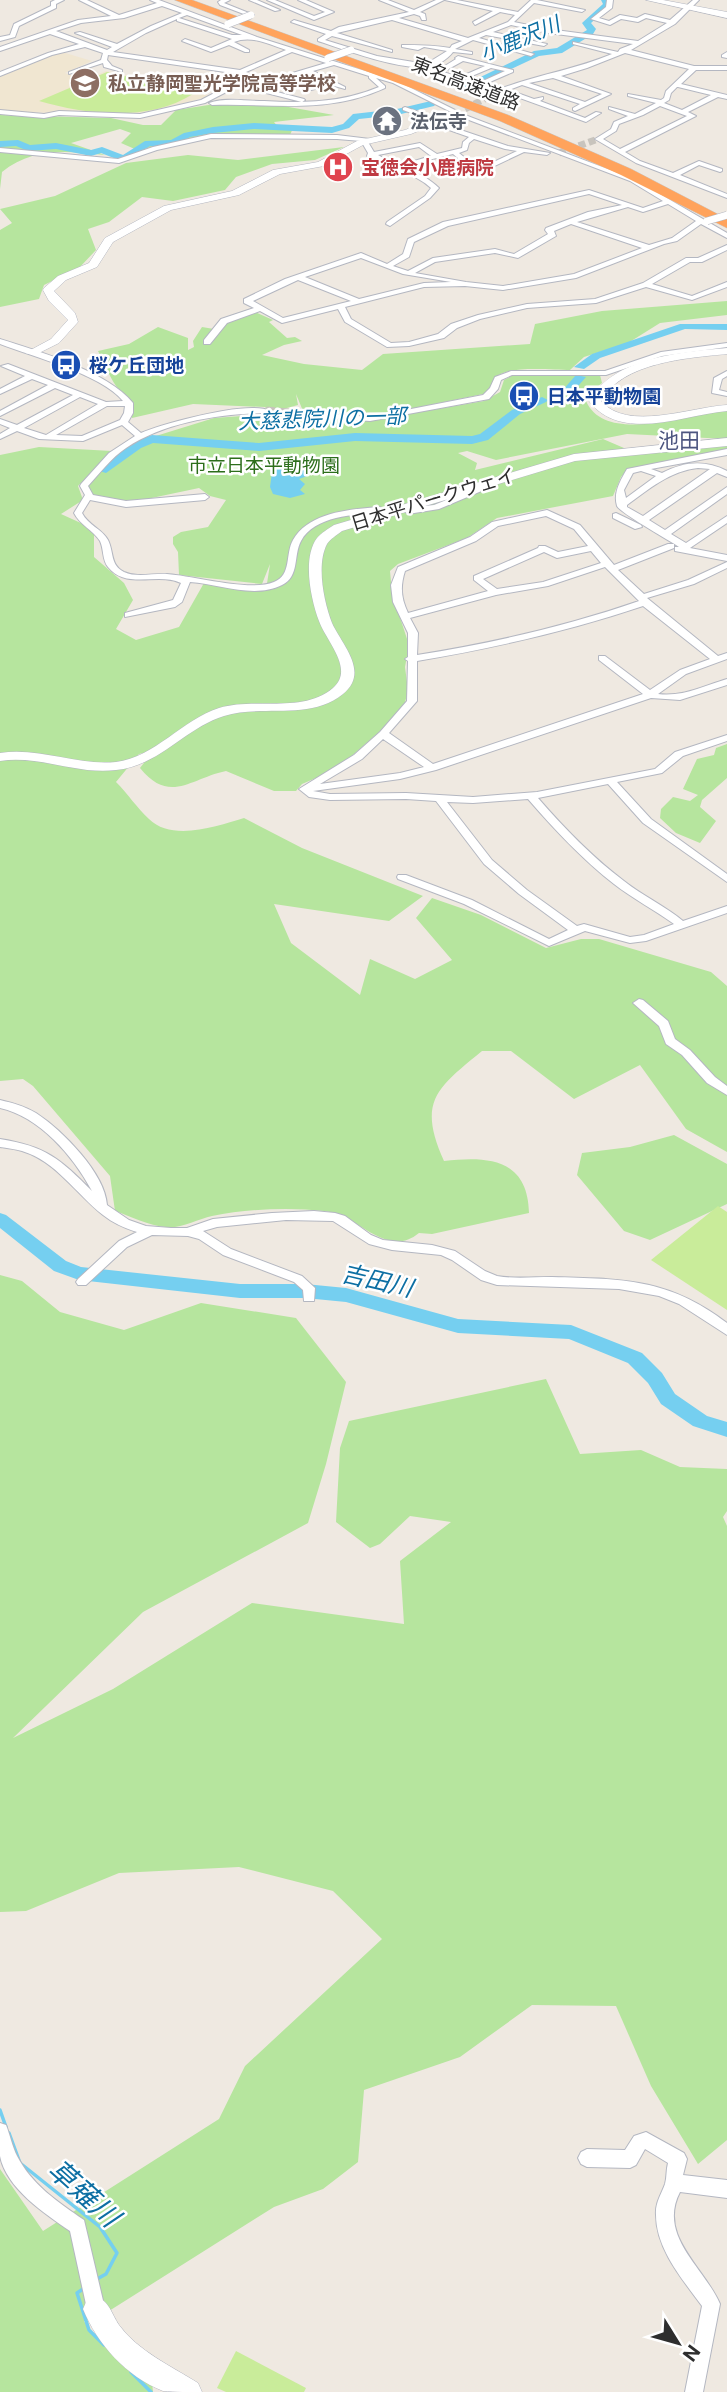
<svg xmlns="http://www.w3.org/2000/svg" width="727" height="2392" font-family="'Public Sans','Noto Sans JP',sans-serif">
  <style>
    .education { fill: #f0e6d1 }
    .green { fill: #b6e59e }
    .pitch { fill: #c9ec9a }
    .water { fill: #75cff0 }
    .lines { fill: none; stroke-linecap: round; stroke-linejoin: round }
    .stream { stroke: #75cff0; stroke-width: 3.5 }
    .river { fill: #75cff0; fill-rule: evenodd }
    .street-tunnel-far1 { stroke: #c8c4bd; stroke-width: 7; stroke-dasharray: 7 3.5; stroke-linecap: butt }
    .street-tunnel { stroke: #c8c4bd; stroke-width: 9; stroke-dasharray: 9 4.5; stroke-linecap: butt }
    .street-casing { stroke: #b4b7c1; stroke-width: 2 }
    .secondary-casing { stroke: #b4b7c1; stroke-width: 1 }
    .highway-casing { stroke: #c9c9c9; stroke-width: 1 }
    .street { fill: #fff; fill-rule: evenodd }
    .secondary { fill: #fff; fill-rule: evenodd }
    .highway { fill: #ffa35c; fill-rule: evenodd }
    .street-bridge-casing { stroke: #b4b7c1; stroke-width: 8; stroke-linecap: butt }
    .street-bridge { stroke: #fff; stroke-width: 7 }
    .labels { text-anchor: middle; stroke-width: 5; stroke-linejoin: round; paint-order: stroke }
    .far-education-label { font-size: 19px; font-weight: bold; fill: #785e54; stroke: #fff; text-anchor: start }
    .far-street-label { font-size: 19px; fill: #2e2e2e; stroke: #fff }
    .far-worship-label { font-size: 19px; font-weight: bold; fill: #5b616d; stroke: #fff; text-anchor: start }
    .far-health-label { font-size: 19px; font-weight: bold; fill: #be3a42; stroke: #fff; text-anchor: start }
    .far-transit-label { font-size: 19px; font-weight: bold; fill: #164399; stroke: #fff; text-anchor: start }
    .far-park-label { font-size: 19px; fill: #2c6e1b; stroke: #fff }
    .far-water-label { font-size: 21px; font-style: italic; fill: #0d6fa3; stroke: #fff }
    .far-quarter-label { font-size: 21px; fill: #4d5680; stroke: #fff }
    .water-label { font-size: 24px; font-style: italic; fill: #0d6fa3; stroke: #fff }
    .near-water-label { font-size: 28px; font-style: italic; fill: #0d6fa3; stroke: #fff }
  </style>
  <rect width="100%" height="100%" fill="#efe9e1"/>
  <path class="education" d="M62,52L92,61L65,73L84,80L106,71L191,87L187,90L211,96L133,116L0,111V75Z"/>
  <g class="green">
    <path d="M228,102L283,106L334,115L274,122L278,127L293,128L290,135L219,134L137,150L121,143L131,133L120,129L71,143L105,155C68,151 33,147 2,172L0,189V115L111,118L143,125H161L176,110Z"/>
    <path d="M344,147L315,160L272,164L236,177L225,190L173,201L142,197L109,222L88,229L96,250L79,268L44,285L39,299L0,307V230L12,223L0,209L55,196L126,163L188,155L238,160Z"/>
    <path d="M727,301V315L660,323L628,343L584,357L570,370C553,370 508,365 496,377C493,381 490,388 488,393L391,413L303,411L296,394L298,405L283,409L286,415L367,421L484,401L500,392L504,380L515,374L600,375L602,383L588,394L575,398L586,401C606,446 689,413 727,410V439L627,434L496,460L467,451L458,453L477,463L475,470L603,439L638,454L727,445V451L628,469L621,477L613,496L497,518L467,538L398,564L390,571L392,593L409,645L405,667L408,690L403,711L337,769L302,784L296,791H274L226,771C191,778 170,805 140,768L147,759L168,747L139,754L116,782C128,794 137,808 149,819C172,842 218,826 244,818L302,848L423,896L389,921L274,904L291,943L360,995L370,959L415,979L452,960L416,918L432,898L481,915L546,948L581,939H599L711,972L727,986V1152L686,1129L640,1065L574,1099L511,1051H482C437,1088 417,1101 444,1161C487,1156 528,1158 529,1213L432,1234L419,1233C386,1260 358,1214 324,1211C289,1207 247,1209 212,1216C198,1219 180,1229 166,1227C149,1226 130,1216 115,1211L110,1176L33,1086L23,1079L0,1081V455L39,447L112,451L78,486L83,500L61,514L94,529V557L124,583L133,600L116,629L136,640L179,627L204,583L266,590L270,564L262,584L179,575L178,552L173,544V537L181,532L208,527L226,500L210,496L199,488L128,503L93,497L88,485L130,444L214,418L272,414L265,407L193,404L132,418C132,395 128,401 116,386C109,376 104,362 98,351L129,344L158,327L188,338V350L194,347L193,341L202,327L220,330L226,323L255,312L273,320L269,322L287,338L295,337L302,341L284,345L262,355L304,364L362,370L383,354L530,344L535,324L602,311Z"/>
    <path d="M727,744V778L702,800L700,807L716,821L700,843L676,833L660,818L661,809L673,797L690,801L698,795L683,789L697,759L714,755L716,748Z"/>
    <path d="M674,1135L727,1164V1204L650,1240L624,1231L577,1175L582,1153L630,1147Z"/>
    <path d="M0,1275L22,1281L60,1312L124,1330L201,1303L296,1318L346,1382L326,1464L308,1523L143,1612L13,1738L113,1689L252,1603L404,1624L400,1561L451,1522L410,1516L380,1544L370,1548L336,1522L340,1448L349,1421L546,1379L580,1454L641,1450L680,1467L727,1469V1511L723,1517L727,1526V2140L698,2164L651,2086L616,2006L532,2005L460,2057L364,2090L358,2162L323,2189L274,2207L109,2311L84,2321L89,2330L152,2382L153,2392H0V2169L43,2231L219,2119L245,2066L382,1939L333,1891L239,1867L119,1873L26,1911L0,1912Z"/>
  </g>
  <g class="pitch">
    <path d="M107,72L180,88L177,91L193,94C149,122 87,115 39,101Z"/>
    <path d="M718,1206L727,1212V1310L651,1260Z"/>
    <path d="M236,2351L306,2388L304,2392H226L217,2388Z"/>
  </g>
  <path class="water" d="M280,463L302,464L321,470L308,469L307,476L299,479L305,484L300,490L305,494L290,498L273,494L270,487L273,465Z"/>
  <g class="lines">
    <g class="stream">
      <path d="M0,2110L6,2127"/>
      <path d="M9,2133L20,2163L100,2227L117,2253L106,2274L97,2279"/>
      <path d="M83,2289L77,2293L89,2330L104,2345"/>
      <path d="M131,2372L151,2392"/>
    </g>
    <g class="river">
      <path d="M601,0H609L612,4L591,23L596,29L593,34L562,53L539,56L470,88L462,86L534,51L557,48L587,30L582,23L603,4Z"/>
      <path d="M431,101L436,104L434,106L397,115L359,119L349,128L332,133L254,129L213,133L190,137L173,146H150L124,162L101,153L91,156L56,149L28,151L16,146L0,147V141L18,140L30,145L56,143L91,150L102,147L123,155L145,141L171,140L184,133L213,127L254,123L332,127L343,124L353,114L397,109Z"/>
      <path d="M680,324H727V330L685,329L600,358L584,369L574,367L592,354Z"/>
      <path d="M576,375L586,377L572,393H564L562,391Z"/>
      <path d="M542,397L548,400L546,402L520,414L488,440L472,444L355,441L259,451L153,443L141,448L106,473L96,470L132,442L152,435L259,443L355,433L472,436L480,434L512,410Z"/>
      <path d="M0,1213L6,1215L66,1261L81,1267L240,1284H305L346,1288L458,1319L571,1325L642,1353L662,1373L675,1394L707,1416L727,1422V1437L693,1426L661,1404L648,1383L628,1363L569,1339L458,1333L346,1302L305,1298H240L79,1280L54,1271L0,1228Z"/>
    </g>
    <g class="street-tunnel-far1">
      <path d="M465,109L490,96"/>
      <path d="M559,153L598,139"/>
    </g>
    <path class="street-tunnel" d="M266,411L290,413"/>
    <g class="street-casing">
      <g id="street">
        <path d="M55,0H64L56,4V8L19,26L15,37L0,41V37L10,35L14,24L51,6V2Z"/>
        <path d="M79,0H87L119,15L157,3L150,0H159L257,37L397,81L465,115L634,179L727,233V238L701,224L677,241L664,244L576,278L503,290L465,286L424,287L345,307L351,319L391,343L409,342L438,334L451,324L478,315L527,304L595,299L643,283L686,258H698L727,245V250L702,262H690L652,284L692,296L727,282V287L692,300L646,287L596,303L527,308L480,319L457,328L444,338L409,346L387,347L345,322L338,309L282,323L260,311L227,323L210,344H204V340L221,319L254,308L244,303V299L285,279L361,253L387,264L403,254L408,239L443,222L589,190L643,208L663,201L630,181L461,117L393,83L376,78L385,86V88C326,115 274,103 212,105L209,103C224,97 247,101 264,101C304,103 341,103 379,87L369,78V76L334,65L313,71L345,87V89L331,85L311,90V88L326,82L307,73L269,82V80L326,63L292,52L246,72L253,77L243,83L304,99L305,100L302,102L238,86L205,103L140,118L59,115L44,118L0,114V110L44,114L59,111L140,114L201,100L245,77L239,74L108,55L107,60L112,66L122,70V72L104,67L103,63L69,74V72L101,60L103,53L85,47L52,55L0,76V72L48,53L79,44L50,34L0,51V47L78,20L111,16ZM162,6L182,13L151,26L117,44L80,32L75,33L112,47L107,50L56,31L81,23L124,18ZM187,15L242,35H232L179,18ZM177,19V21L232,39L211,48L185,39L182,41L211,52L229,45L245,52H249V50L234,42C251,35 269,44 286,50L240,70L113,52L146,33ZM589,194L622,205L588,212L546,228L545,230L548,234L514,254L495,249L433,258L408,271L393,266L409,257L414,242L448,226ZM668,204L696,221L672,238L649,245L577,222L628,207L643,212ZM571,224L642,248L574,274L503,286L466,282L415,273L435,262L495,253L518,258L556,236L554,231ZM361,258L403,274L451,282L424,283L359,299L305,277ZM298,280L351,301L283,318L253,301Z"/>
        <path d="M221,0H230L224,3L254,15L249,16L220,5L218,2Z"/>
        <path d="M249,0H257L280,10L275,11Z"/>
        <path d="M267,0H275L314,16L325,12L298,0H306L334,12L314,20Z"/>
        <path d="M379,0H388L414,10L436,0H444L420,12L425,14L426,20H422L420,16L414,14L399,18L468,38L508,22L515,15L500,12L475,25L473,22L493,11L445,0H457L518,12L531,0H537L585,10L582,12L534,3L514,22L548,29L638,41L667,23L646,18L638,22L621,19L610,25L591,19L606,7L607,0H613L612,8L599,18L609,21L620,15L637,18L645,14L670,20L693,0H699L675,24L631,50L694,66H727V70H696L681,84L727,95V99L718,97L688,112L696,116L625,152L640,161L673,173L699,161L722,169V171L720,172L699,165L680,175L727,194V198L636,163L595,139L611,129L614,122L628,116L609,109V107L635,114L656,103L628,96V94L661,100L664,98L666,91L689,69L625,53L587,68L561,76L611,94L575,111L573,110V108L580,104L522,85L509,90L534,99L543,97V99L540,101L585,118L596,112L601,113L586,122L503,92L488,97V95L492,92L474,85L505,71L491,68L460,81L435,72L456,59L455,58L458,56L513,70V72L483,85L497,90C535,75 574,70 612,54L573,44V42L618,52L620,49L633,44L548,33L511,25L493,32L547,44L544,46L486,35L479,38L534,54L531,56L473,40L455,49L472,52V54L453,52C448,59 434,68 425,68C392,67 350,52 318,41V39L326,34L291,22L294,20L331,31L339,27L409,12ZM392,20L462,41L452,45L450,48C433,45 418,45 402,45V47L418,50L424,47L447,51L426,64L377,56L325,40L332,36L392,52V50L337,33ZM463,61L485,66L460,77L443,72ZM553,78L602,94L585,102L529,83ZM677,87H678L711,95L682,110L664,103L669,100L671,93ZM660,106L687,116L620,149L603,139L616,131L619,124L643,115Z"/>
        <path d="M727,52V58L722,57V55Z"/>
        <path d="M405,107L441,120L440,123L508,146L550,153L547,155L524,152L484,171L471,169L453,154L404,166V164L431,156L419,147L378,155C399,167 422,171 439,188L430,198L390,226L386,224L387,222L425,196L431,188C417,175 400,172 383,163C377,160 373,157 367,156L368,153L361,141L337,139L211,138L157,150L119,163L0,152V148L118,159L153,147L211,134L337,135L370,139V141L368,142L374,152L420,143L437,154L462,148L463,142L469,137L432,124L433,121L403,110V108ZM474,139L505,149L517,151L483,167L475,166L459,153L467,150L469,143Z"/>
        <path d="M0,339C39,351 108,372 133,403V413L128,422L141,433C165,423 249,400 270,411L266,413C220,414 165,422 126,448C111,458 100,473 88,486L93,495L126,501L205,494L209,497L205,500L126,507L90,500L82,513C88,525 102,529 108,540C114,552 110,565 124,572C137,578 154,573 167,574C195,576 250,592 274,582C292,575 285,554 293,540C309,512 351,509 380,507L384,510L380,513C355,514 314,516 301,541C293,556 300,576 282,585C254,599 220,584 190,582L182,602L175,607L125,617V613L173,600L181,583C158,572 126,590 108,567C102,560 104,549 100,541C93,530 80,525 74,513L85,495L80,486L81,484L109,453L135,436L122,425L83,441L39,439L17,431L0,439V434L10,428L0,424V419L17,425L73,395L55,388L0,416V411L48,385L32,379L0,394V389L25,376L1,366L8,364L106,402L123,401C101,374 33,357 0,344ZM80,397L98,404L46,435L24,428ZM107,406H125L124,413L120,420L82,436L56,435Z"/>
        <path d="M727,343V347L662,356L606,375H512L501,380L498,389L489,399L370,421L290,415L286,413L290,411L370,417L483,395L490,388L495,377L511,371H605L661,352Z"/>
        <path d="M727,371V376L722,379L719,390L727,392V396L712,393L714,378Z"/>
        <path d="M727,449V455L651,469L662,473C685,461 706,460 727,471V477L717,473L649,520L665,530L727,487V494L671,534L686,543L727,516V523L690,548L727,555V561L675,551V547H679C669,540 620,513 617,506C613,493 620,481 627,469ZM698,468L710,469L643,516L627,507V505C649,489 670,471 698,468ZM641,471L656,476L626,498L624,490L633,473Z"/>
        <path d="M484,485L491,487L439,509L408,514L404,511L408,508L434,505Z"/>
        <path d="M547,510L580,525L614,565L668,544H674V548L618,570L644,594L688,580L727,562V568L694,584L647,598L718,656L727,653V659L686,674L658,694C684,697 703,686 727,679V685L680,700L651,698L436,770L400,779L313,791L330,794L406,793L473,797L537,792L655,769L675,752L727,735V741L683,756L662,773L617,782L651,819L727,874V882L643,823L608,784L538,798C564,828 592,857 624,881C643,896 665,906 683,921L727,906V913L646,941L630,943L585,931L549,946L464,904L398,879L397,877L398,875H406L472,900L549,939L568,930L519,894L484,864L436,801L406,799L330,800L309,797L299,789L354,755L380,732L407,701L408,661L405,659L408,657V633L393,602L391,585L398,567L470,537L492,522ZM546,516L574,529L588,546L558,552L545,546H539L538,548L474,576V580L488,591L408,613C401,598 400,587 405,571L476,541L498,526ZM591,551L601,563L543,582L497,589L483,579L544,552L557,558ZM605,567L639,601C567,626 493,643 417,655L418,633L410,618L496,595L548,586ZM643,606L710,659L680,670L650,690L605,656H599V660L643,694L433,764L389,733L417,701V661C494,648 569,631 643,606ZM383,739L424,767L400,773L320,784L362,759ZM528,799C554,829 582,859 614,884C633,899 655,910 674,924L644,935L630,937L584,924L577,926L527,890L492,860L447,802L473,803Z"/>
        <path d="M616,513L641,525L642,527L635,529L613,518V514Z"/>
        <path d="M639,999L643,1000L668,1021L675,1039L690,1050L715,1077L727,1086V1095L707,1083L682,1055L666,1044L659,1026L633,1003Z"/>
        <path d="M0,1100C13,1103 24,1106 36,1113C62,1130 105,1173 107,1205L129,1220L146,1226L171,1228H187L213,1219L272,1213L314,1211L335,1213L345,1216L371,1235L383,1240L432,1245L455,1251L485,1271L497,1276C515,1279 533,1277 552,1277C623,1279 668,1278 727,1323V1335L679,1304L659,1296L619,1289L497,1285L481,1280L452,1260L441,1255L392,1250L369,1244L333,1221L286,1220L217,1227L203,1231L231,1249L302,1276L315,1288L314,1301H304L303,1290L294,1282L223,1255L199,1239L188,1236L152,1235L127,1247L86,1285H78L76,1282L78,1279L119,1241L137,1232C124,1228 113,1223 103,1215C76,1194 56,1161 22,1151C15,1149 7,1148 0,1147V1139C46,1146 60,1159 92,1191C73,1156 40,1117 0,1108Z"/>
        <path d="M0,2123L6,2125C10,2135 12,2146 17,2156C32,2185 58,2202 84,2220L105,2309L102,2315L96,2318L90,2315L87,2309L70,2231C45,2214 6,2188 0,2156C0,2146 0,2133 0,2123Z"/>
        <path d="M646,2132L684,2153L687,2159L683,2175L727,2180V2198L680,2192C657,2236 705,2268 720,2304L703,2392H685L702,2306C683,2280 656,2249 656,2215C655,2203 661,2195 665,2184C667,2177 666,2170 668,2163L645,2149L636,2165L630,2168L587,2167L581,2164L578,2158L581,2152L587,2149L625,2150L634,2136Z"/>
      </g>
    </g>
    <g class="secondary-casing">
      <g id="secondary">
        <path d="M646,0H663L727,12V18Z"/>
        <path d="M454,111L462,113L411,134L363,145L324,166L280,174L239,195L171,210L113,242L97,267L66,280L54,291L75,313L78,322L59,343L35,355L25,353L51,339L68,320L49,301L43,290L44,288L58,276L89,263L105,238L164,206L232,191L273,170L318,162L357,141L405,130Z"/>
        <path d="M727,348V354C688,358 622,362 601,401C627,432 691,407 727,405V411C683,415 621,443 589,401C614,357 681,352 727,348Z"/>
        <path d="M727,438V446L575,461L342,531C337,535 330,539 327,544C316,565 324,602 332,623C342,645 370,672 343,694C310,721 262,704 224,716C185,728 159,766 116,770C77,775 40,755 0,761V753C40,747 77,766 116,762C155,757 182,720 219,708C254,697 303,714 333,688C355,669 326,641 319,621C311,600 302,558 317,538C321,533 328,529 334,525L574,454Z"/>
        <path d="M96,2296C110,2302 111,2313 119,2325C138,2351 171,2366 198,2383L202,2392C191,2392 174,2392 163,2391C126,2376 98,2345 83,2309L87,2300Z"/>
      </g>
    </g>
    <g class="highway-casing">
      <path id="highway" d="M175,0H192L508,115L631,169L727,219V228L621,175L500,121Z"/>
    </g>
    <use href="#street" class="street"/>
    <use href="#secondary" class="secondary"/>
    <use href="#highway" class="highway"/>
    <g class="street-bridge-casing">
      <g id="street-bridge">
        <path d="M228,24L251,15"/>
        <path d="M328,58L351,50"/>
        <path d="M707,221L727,215"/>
      </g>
    </g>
    <use href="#street-bridge" class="street-bridge"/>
  </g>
  <defs>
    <g id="school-disc" transform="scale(1.575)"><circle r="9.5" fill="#8d6e63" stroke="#fff"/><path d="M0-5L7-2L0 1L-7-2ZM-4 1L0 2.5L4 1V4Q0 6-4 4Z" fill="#fff"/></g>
    <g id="temple-disc" transform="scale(1.575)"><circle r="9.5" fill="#6b7280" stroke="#fff"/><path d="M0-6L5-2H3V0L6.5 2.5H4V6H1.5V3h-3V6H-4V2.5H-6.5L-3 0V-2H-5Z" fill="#fff"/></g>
    <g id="hospital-disc" transform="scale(1.575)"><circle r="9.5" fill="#e0444e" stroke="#fff"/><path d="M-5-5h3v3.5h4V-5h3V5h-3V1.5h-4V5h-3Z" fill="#fff"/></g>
    <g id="bus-disc" transform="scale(1.575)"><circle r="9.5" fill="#1a4fb4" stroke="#fff"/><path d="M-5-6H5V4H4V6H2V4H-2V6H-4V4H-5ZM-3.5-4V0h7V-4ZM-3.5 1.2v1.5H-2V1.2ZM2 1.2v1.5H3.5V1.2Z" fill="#fff"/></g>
  </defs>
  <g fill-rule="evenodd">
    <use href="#school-disc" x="85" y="83"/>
    <use href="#temple-disc" x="387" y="121"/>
    <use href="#hospital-disc" x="338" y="167"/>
    <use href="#bus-disc" x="66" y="365"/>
    <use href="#bus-disc" x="524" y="396"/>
  </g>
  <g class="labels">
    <g class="far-education-label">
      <text x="108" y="90">私立静岡聖光学院高等学校</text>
    </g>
    <g class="far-street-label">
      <text transform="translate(466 83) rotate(21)" y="7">東名高速道路</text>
      <text transform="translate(433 499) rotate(-17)" y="7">日本平パークウェイ</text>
    </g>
    <g class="far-worship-label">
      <text x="410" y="128">法伝寺</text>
    </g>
    <g class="far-health-label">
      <text x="361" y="174">宝徳会小鹿病院</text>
    </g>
    <g class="far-transit-label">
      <text x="89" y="372">桜ケ丘団地</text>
      <text x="547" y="403">日本平動物園</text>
    </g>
    <g class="far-park-label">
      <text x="264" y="472">市立日本平動物園</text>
    </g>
    <g class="far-water-label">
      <text transform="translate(520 39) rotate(-22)" y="7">小鹿沢川</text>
      <text transform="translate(322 419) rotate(-2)" y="7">大慈悲院川の一部</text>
    </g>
    <g class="far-quarter-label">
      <text x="679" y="448">池田</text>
    </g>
    <g class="water-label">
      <text transform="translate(377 1281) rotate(13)" y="8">吉田川</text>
    </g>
    <g class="near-water-label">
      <text transform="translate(84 2193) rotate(42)" y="10">草薙川</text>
    </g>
  </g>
  <g transform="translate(678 2343) rotate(127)" stroke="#ffffff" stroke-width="5" paint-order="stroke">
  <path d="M0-5L12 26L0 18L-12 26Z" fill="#2e2e2e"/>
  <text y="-10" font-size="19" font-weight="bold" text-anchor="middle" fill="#2e2e2e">N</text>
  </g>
</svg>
